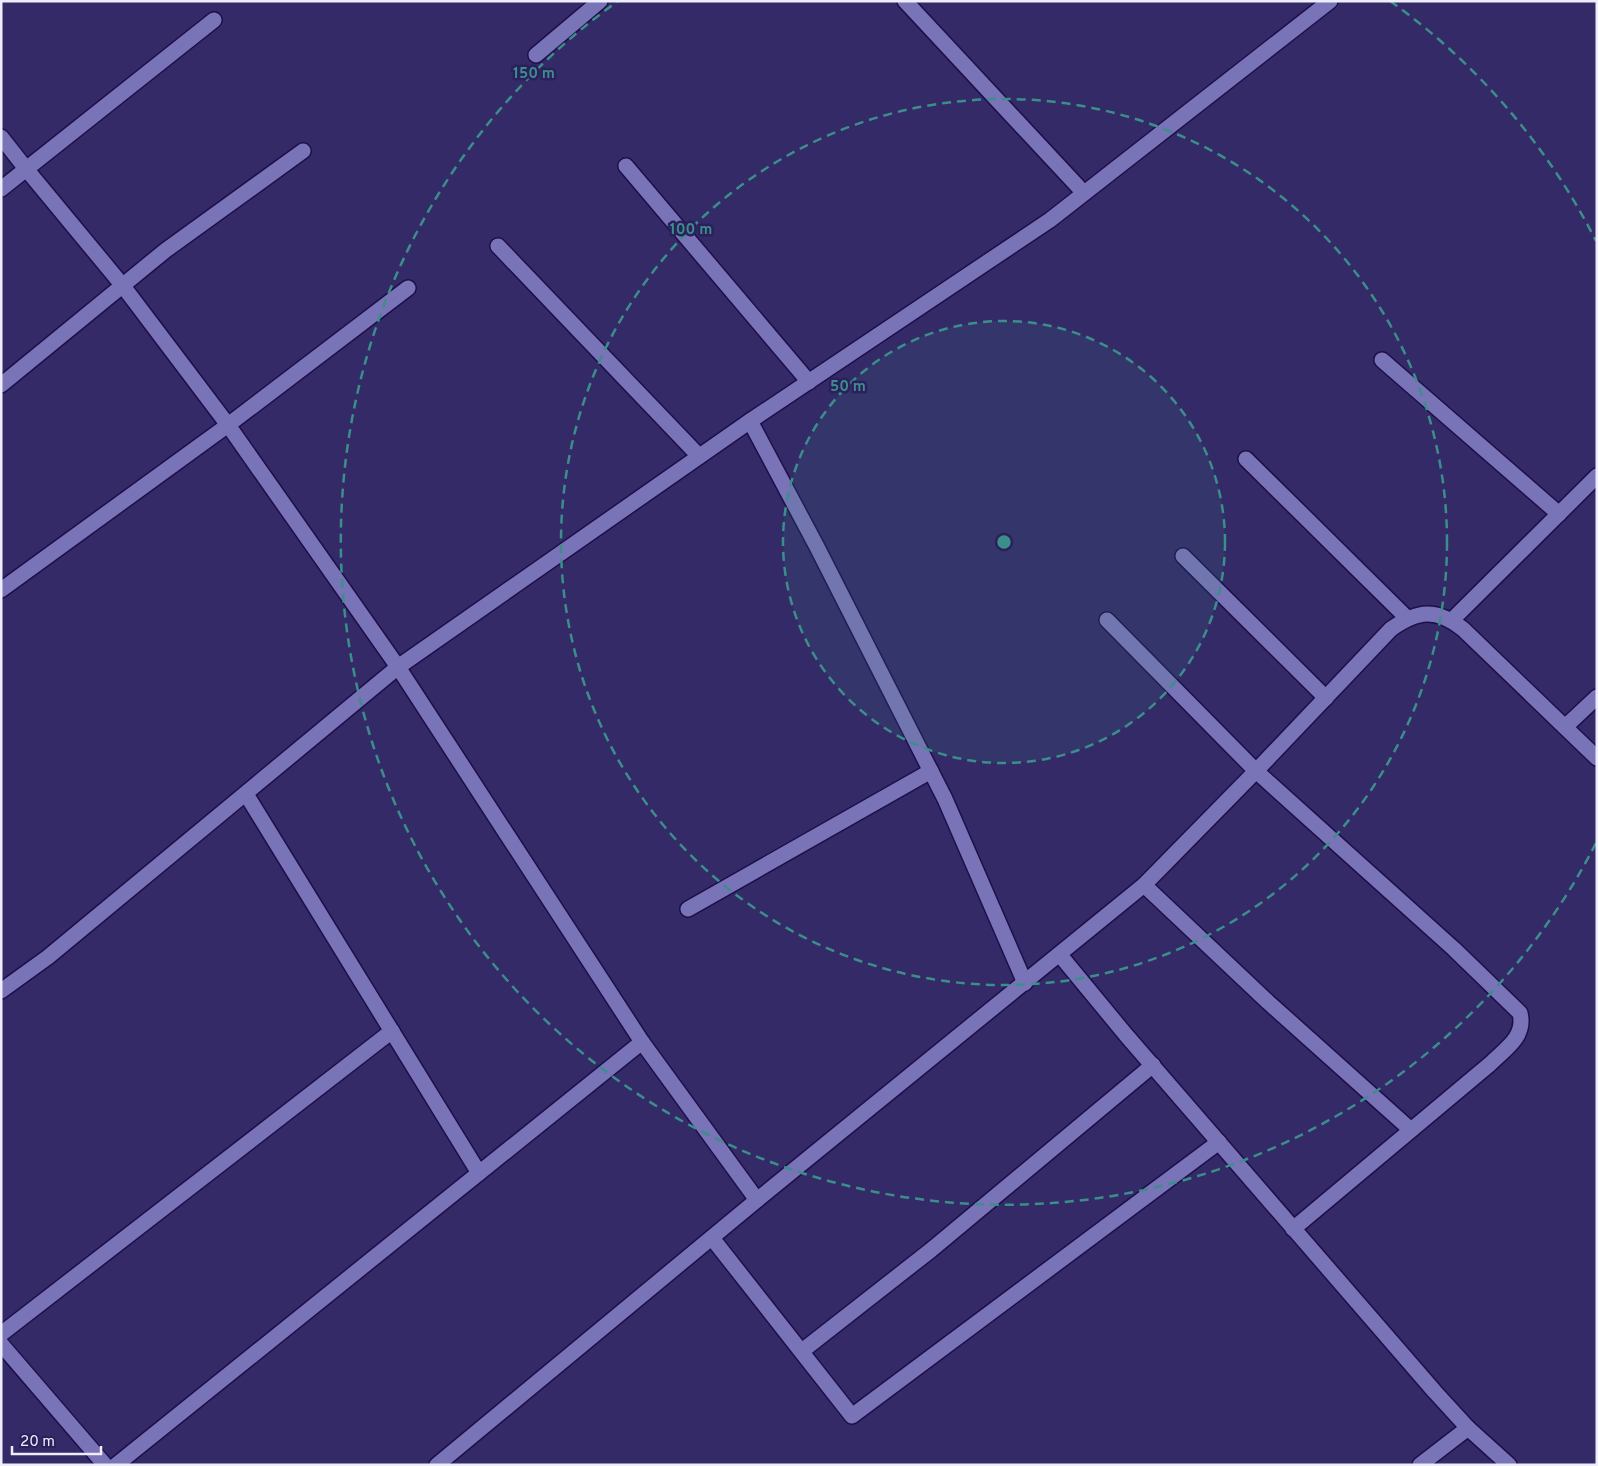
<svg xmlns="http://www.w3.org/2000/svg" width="1598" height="1466" font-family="Overpass,sans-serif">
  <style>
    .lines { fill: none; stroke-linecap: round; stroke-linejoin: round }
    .minor-casing { stroke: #1d0f4a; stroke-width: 18 }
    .minor { stroke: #7973b7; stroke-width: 15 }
    .ring { fill: none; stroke: #3b8e8a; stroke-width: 2.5; stroke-dasharray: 9 6 }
    .centre { fill: #3b8e8a; stroke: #2b205c; stroke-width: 2.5 }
    .ring-label { font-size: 15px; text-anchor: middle; font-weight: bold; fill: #3b8e8a; stroke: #2b205c; stroke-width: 5; stroke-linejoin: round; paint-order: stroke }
  </style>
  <rect width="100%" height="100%" fill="#342a67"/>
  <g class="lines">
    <g class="minor-casing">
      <g id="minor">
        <path d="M905,1L1084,193"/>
        <path d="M536,55L600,1"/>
        <path d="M1,137L27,170L123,286L228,425L398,667L642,1042L757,1200"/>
        <path d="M626,166L809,382"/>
        <path d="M1,189L214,20"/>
        <path d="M498,246L699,456"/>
        <path d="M1382,360L1559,514"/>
        <path d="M1,385L166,250L303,151"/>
        <path d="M750,421L817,547L945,799L1025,983"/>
        <path d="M1246,459L1407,618"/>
        <path d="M1183,556L1326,698"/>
        <path d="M1,590L228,425L408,288"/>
        <path d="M1107,620L1256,771L1454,949L1520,1013C1526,1037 1505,1049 1490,1064L1293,1229"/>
        <path d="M1452,620L1597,476"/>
        <path d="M1565,727L1597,697"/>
        <path d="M246,794L479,1173"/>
        <path d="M1144,885L1268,1002L1411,1130"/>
        <path d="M688,909L931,771"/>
        <path d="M1060,955L1126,1035L1435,1392L1468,1428L1509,1465"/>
        <path d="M1,991L48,957L398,667L750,421L1050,220L1330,1"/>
        <path d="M712,1238L852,1416L1219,1142"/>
        <path d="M1,1334L392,1031"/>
        <path d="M1,1344L105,1465"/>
        <path d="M802,1351L931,1250L1153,1065"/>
        <path d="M116,1465L642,1042"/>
        <path d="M437,1465L757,1200L1144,885L1256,771L1391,629C1418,610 1436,608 1463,629L1597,758"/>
        <path d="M1420,1465L1468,1428"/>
      </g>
    </g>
    <use href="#minor" class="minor"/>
  </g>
  <circle cx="1004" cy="542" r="221" fill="#3b8e8a" fill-opacity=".12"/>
  <g class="ring">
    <circle cx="1004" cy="542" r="221"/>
    <circle cx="1004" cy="542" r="443"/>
    <path d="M1596 843A664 664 0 1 1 618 1M1390 1A664 664 0 0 1 1596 241"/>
  </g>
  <circle cx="1004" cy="542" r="8" class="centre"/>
  <g class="ring-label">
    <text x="534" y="78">150 m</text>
    <text x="691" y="234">100 m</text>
    <text x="848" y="391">50 m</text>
  </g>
  <rect width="1598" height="1466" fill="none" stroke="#ededfc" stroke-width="5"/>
  <path d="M12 1446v8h89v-8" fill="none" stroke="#ededfc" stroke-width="2.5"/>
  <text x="20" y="1446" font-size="15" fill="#ededfc" stroke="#2b205c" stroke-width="4" paint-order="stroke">20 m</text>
</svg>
